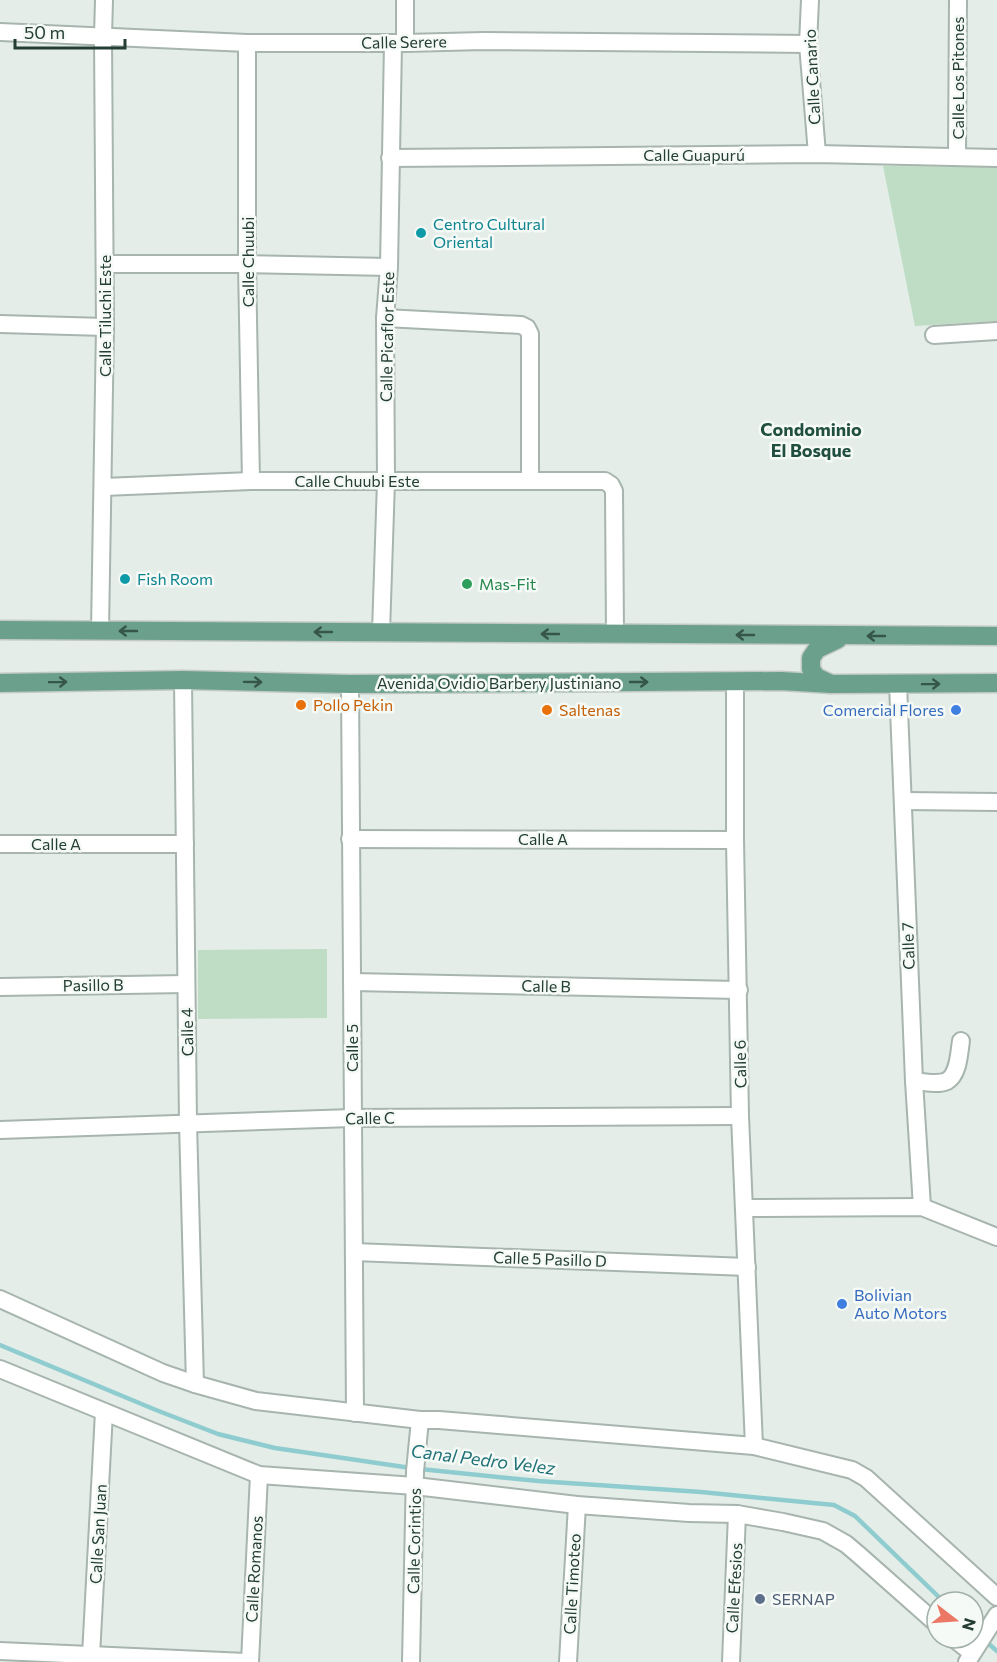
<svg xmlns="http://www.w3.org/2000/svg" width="997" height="1662" font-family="Commissioner,sans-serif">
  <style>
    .green { fill: #beddc4 }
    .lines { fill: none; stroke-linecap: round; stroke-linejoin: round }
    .stream { stroke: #8fcccf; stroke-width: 4.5 }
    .minor-casing { stroke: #a7b5ae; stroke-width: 20 }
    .major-casing { stroke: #c2c9c6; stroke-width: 21 }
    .minor { stroke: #fff; stroke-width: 16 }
    .major { stroke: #6ba08d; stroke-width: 18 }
    .oneway { stroke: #36564a }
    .culture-dot { fill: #0f9aa8; stroke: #f5faf7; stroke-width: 2 }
    .leisure-dot { fill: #2e9e5b; stroke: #f5faf7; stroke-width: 2 }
    .food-dot { fill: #e8710a; stroke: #f5faf7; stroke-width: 2 }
    .shop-dot { fill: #3f7fe0; stroke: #f5faf7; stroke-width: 2 }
    .service-dot { fill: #5c6f8a; stroke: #f5faf7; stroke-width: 2 }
    .labels { text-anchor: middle; stroke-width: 5; stroke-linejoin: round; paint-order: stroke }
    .street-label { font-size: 16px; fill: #243e34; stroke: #f5faf7 }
    .culture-label { font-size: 16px; fill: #0d838f; stroke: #f5faf7; text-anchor: start }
    .leisure-label { font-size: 16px; fill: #27864d; stroke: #f5faf7; text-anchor: start }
    .food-label { font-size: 16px; fill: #c56008; stroke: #f5faf7; text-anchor: start }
    .shop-label { font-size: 16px; fill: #366cbe; stroke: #f5faf7; text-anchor: end }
    .service-label { font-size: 16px; fill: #4e5e75; stroke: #f5faf7; text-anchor: start }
    .neighbourhood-label { font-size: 18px; font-weight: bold; fill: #214f3f; stroke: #f5faf7 }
    .water-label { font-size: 18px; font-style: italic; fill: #217278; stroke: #f5faf7 }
  </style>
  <rect width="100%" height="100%" fill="#e4ede8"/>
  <g class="green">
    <path d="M883,166L997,167V321L915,326Z"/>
    <path d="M327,949V1018L198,1019V950Z"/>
  </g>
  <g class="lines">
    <g class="stream">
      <path d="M0,1345L156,1410L218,1434L275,1448L411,1468"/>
      <path d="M420,1469L538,1481L701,1492L834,1505L855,1516L944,1602"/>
      <path d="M973,1630L997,1651"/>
    </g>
    <g class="minor-casing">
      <g id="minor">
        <path d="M405,0V43"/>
        <path d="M810,0L808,44L817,154"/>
        <path d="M0,32L247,43H405L484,41L808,44"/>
        <path d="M247,43V264L251,481"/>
        <path d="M957,157L958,0"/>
        <path d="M390,158L817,154L997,158"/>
        <path d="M105,264H247L389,267"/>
        <path d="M385,318L521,325L527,328L530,334V481"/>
        <path d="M0,324L105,327"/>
        <path d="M934,335L997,331"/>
        <path d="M103,487L251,481H605L611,485L614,491L615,634"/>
        <path d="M100,631L105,327L103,36L104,0"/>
        <path d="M381,632L386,481L385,318L389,267L393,43"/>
        <path d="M183,680L188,1123L195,1384"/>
        <path d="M735,682V840L740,1116L754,1446"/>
        <path d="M350,684L355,1413"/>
        <path d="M898,684L914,1081L922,1207"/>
        <path d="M903,801L997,802"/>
        <path d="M350,839L735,840"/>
        <path d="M0,844H185"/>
        <path d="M352,982L739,990"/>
        <path d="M0,987L186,984"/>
        <path d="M914,1081C923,1082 939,1085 947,1081C959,1074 959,1052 961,1041"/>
        <path d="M0,1130L352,1118L740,1116"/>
        <path d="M745,1208L922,1207L997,1237"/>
        <path d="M354,1252L747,1267"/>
        <path d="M0,1299L163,1373L195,1384L256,1401L420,1420H439L754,1446L852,1470L866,1478L997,1597"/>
        <path d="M0,1369L259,1475L415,1486L577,1505L689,1513L737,1514L783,1522L823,1531L846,1544L859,1555L937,1624"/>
        <path d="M953,1638L972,1653"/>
        <path d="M0,1651L246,1662"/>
        <path d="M91,1656L104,1412"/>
        <path d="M250,1662L259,1475"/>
        <path d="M411,1662L415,1471L420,1420"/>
        <path d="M568,1662L577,1505"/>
        <path d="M731,1662L737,1514"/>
        <path d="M967,1662L997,1615"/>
      </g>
    </g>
    <g class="major-casing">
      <g id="major">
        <path d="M0,630L997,636"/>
        <path d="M0,683L183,680L350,684L781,681L831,684L997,683"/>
        <path d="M831,684L816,677L811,669V658L817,649L838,639"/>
      </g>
    </g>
    <use href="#minor" class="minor"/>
    <use href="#major" class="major"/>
  </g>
  <defs><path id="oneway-shaft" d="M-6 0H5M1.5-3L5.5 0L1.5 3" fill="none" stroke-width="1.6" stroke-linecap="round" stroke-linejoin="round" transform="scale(1.5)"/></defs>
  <g class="oneway">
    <use href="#oneway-shaft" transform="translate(128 631) rotate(-180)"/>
    <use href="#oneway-shaft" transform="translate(323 632) rotate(-180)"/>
    <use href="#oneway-shaft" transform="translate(550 634) rotate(-180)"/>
    <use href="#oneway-shaft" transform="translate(745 635) rotate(-180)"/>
    <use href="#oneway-shaft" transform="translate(876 636) rotate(-180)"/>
    <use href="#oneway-shaft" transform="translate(58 682) rotate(-1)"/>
    <use href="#oneway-shaft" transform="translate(253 682) rotate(1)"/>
    <use href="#oneway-shaft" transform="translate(639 682)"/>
    <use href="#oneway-shaft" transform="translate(931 684) rotate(-1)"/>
  </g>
  <g class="culture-dot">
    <circle cx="421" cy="233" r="6"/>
    <circle cx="125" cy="579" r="6"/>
  </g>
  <circle class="leisure-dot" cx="467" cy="584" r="6"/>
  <g class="food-dot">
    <circle cx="301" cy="705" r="6"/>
    <circle cx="547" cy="710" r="6"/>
  </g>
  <g class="shop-dot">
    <circle cx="956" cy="710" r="6"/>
    <circle cx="842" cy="1304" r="6"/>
  </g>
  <circle class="service-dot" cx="760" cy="1599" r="6"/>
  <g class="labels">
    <g class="street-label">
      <text transform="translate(404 42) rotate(-1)" y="6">Calle Serere</text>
      <text transform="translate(812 77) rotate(-93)" y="6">Calle Canario</text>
      <text transform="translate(958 78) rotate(-90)" y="6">Calle Los Pitones</text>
      <text x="694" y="161">Calle Guapurú</text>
      <text transform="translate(248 262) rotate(-90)" y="6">Calle Chuubi</text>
      <text transform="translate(105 316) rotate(-90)" y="6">Calle Tiluchi Este</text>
      <text transform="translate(387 337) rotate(-89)" y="6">Calle Picaflor Este</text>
      <text x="357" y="487">Calle Chuubi Este</text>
      <text x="499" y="689">Avenida Ovidio Barbery Justiniano</text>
      <text x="543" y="845">Calle A</text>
      <text x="56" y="850">Calle A</text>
      <text transform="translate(908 946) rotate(-92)" y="6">Calle 7</text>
      <text transform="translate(93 985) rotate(-1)" y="6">Pasillo B</text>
      <text transform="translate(546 986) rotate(1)" y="6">Calle B</text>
      <text transform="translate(187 1032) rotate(-91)" y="6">Calle 4</text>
      <text transform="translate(352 1048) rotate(-90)" y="6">Calle 5</text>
      <text transform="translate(740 1064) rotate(-91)" y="6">Calle 6</text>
      <text transform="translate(370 1118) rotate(-1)" y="6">Calle C</text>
      <text transform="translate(550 1259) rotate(2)" y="6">Calle 5 Pasillo D</text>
      <text transform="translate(98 1534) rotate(-87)" y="6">Calle San Juan</text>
      <text transform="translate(414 1541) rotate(-89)" y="6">Calle Corintios</text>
      <text transform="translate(254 1569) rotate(-87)" y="6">Calle Romanos</text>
      <text transform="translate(572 1584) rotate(-87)" y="6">Calle Timoteo</text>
      <text transform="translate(734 1588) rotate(-87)" y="6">Calle Efesios</text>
    </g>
    <g class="culture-label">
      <text x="433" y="230">Centro Cultural<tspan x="433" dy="18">Oriental</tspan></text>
      <text x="137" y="585">Fish Room</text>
    </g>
    <g class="leisure-label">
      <text x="479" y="590">Mas-Fit</text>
    </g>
    <g class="food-label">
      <text x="313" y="711">Pollo Pekin</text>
      <text x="559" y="716">Saltenas</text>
    </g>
    <g class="shop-label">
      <text x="944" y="716">Comercial Flores</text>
      <text x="854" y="1301" text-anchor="start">Bolivian<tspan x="854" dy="18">Auto Motors</tspan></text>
    </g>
    <g class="service-label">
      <text x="772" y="1605">SERNAP</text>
    </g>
    <g class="neighbourhood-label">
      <text x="811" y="436">Condominio<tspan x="811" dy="21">El Bosque</tspan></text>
    </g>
    <g class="water-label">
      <text transform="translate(483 1460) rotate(7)" y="6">Canal Pedro Velez</text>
    </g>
  </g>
  <g transform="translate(955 1620) rotate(107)"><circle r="28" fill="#f5faf7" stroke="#a1afa9" stroke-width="1.5"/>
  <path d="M0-4.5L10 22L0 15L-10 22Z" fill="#eb7764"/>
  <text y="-9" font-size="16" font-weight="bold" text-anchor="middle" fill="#243e34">N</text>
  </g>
  <path d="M15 39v9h110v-9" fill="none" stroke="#243e34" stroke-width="3"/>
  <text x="24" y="39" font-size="18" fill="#243e34" stroke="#f5faf7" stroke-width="4.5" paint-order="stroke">50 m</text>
</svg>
